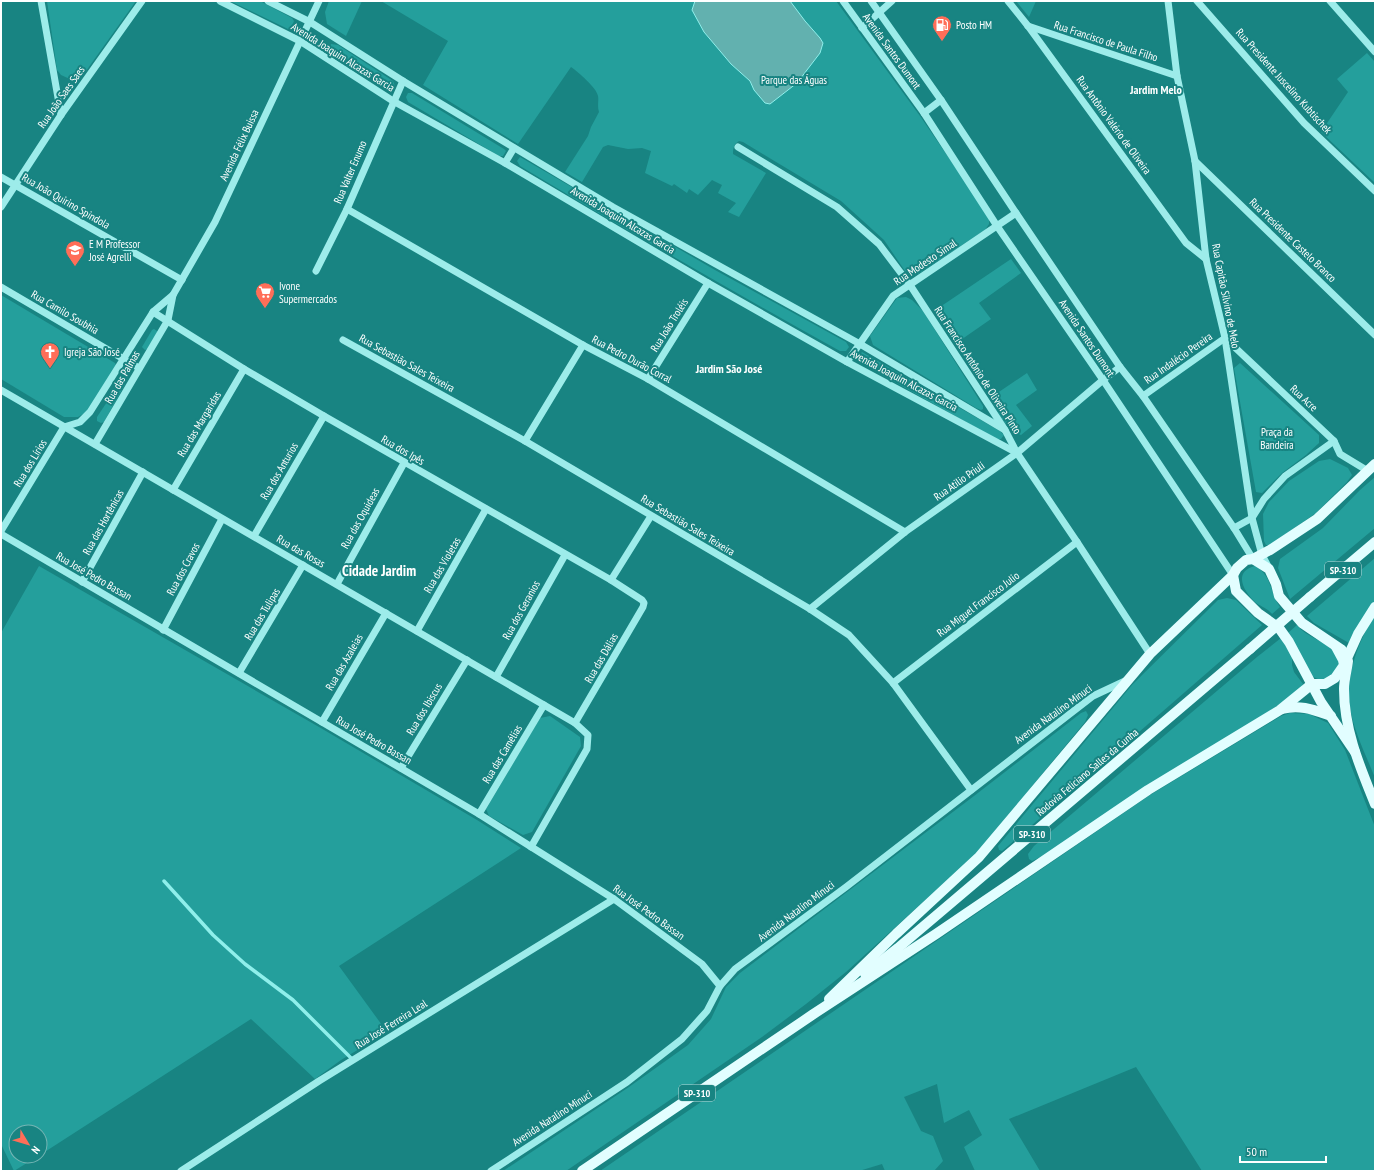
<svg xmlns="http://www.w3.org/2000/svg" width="1376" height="1172" font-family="'PT Sans Narrow',sans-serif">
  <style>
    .green { fill: #249f9c }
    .water { fill: #62b1af; stroke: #8fefeb }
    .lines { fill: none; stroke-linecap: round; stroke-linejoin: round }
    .stream { stroke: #8fefeb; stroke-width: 3.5 }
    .minor { stroke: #9decea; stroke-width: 7 }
    .major { stroke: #e2feff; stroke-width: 10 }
    .major-bridge { stroke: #e2feff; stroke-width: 10 }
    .labels { text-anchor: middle; stroke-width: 4; stroke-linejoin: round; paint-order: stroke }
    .shield { fill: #188482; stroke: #badada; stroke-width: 1 }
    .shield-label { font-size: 10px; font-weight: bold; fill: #fff }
    .poi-label { font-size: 11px; fill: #fff; stroke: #188482; text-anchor: start }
    .street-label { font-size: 11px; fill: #fff; stroke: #188482 }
    .park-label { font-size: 11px; fill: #fff; stroke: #188482 }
    .neighbourhood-label { font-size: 12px; font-weight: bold; fill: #fff; stroke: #188482 }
    .district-label { font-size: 15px; font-weight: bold; fill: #fff; stroke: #188482 }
  </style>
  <rect width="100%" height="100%" fill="#188482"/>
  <g class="green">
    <path d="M47,1H136L81,78L72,80L61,75L57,70Z"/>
    <path d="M230,1H260L292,18L294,21L291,28L288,29Z"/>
    <path d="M329,1H362L346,36L327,24L325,12Z"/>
    <path d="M381,1H836L920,116L989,216V224L985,230L918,274H911L905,271L884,240L841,201L743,142L739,141C734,144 733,148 733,154L766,173L739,217L728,212L736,203L718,193L722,185L712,180L698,195L689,189L687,193L674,184L672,186L645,173L651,151L642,148L628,149L608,145L603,147L582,182L565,172L588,136L591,127L599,112C597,106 599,100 598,96C597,88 578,72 571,67L518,144L423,85L448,41Z"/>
    <path d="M1016,1H1036L1029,17Z"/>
    <path d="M331,44L338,45L393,81L395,86L392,90L388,89L332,54L329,48Z"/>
    <path d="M1367,53L1375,62V183L1321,132L1348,92L1337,79Z"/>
    <path d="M408,93H412L504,149L506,151L503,156H499L408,102L406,97Z"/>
    <path d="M520,157L715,270L846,342L849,347L846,351H840C732,291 626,230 520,166L517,161Z"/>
    <path d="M1011,259L1021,273L979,303L991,319L955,344L934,311Z"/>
    <path d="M1,295L115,363L119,371L93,408L78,417H64L1,379Z"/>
    <path d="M906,297L912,300L923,311L983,406V409L981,410L976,408L873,345L870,336L897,298Z"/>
    <path d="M154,329L157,331V333L147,349L145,350L142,347L152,330Z"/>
    <path d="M862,352L1000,431L1004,435L1001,439H996L861,363L858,357Z"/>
    <path d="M1240,363L1319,435V443L1306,455L1282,473L1262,493L1256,492L1234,368Z"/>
    <path d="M1027,373L1037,390L1016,405L1032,426L1021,435C1005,430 998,411 990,398Z"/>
    <path d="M121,381L125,382V384L104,422L101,423L97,421V417Z"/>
    <path d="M1330,459L1348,468L1352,475L1347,482L1316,513L1270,545H1266L1264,541L1263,514L1269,502L1289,481L1319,461Z"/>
    <path d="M1375,477V528L1290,599L1278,568L1280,559L1323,528L1360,490Z"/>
    <path d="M1375,558V601L1349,643L1314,623L1307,616Z"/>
    <path d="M39,566L319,727L477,820L521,848L339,966L387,1032L341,1060L315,1079L251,1019L40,1155V1132H16V1156H38L14,1171L1,1144V633Z"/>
    <path d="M1255,566C1272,575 1270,593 1280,607L1272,614C1267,608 1262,607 1256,603C1244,592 1232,572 1255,566Z"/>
    <path d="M1227,598L1236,600L1262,625L1008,846L1002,851L999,850L998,846L1132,685L1218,600Z"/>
    <path d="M1375,614V778C1366,755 1354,732 1350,708C1345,674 1359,641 1375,614Z"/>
    <path d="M1297,625C1306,637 1324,641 1335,651C1337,653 1339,656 1341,659L1336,672L1324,679H1318L1311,676L1288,633Z"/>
    <path d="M1281,638L1292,656V665L1294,672L1303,684L1300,689L1288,699L1043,856L1032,861L1029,859L1028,854L1034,846L1257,657Z"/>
    <path d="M1086,711L1088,715L1085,722L976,854L846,972L806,1004L762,1037L566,1171H503L629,1087L688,1045L711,1019L726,987L740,973L974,796L1081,713Z"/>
    <path d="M1290,713L1309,714L1328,723L1345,750L1375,827V1171H1202L1136,1067L1009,1119L1040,1171H975L964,1147L982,1135L969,1110L944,1123L937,1084L904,1097L921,1131L933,1136L943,1161L934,1171H885L882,1164L859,1171H600L1150,795L1281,716Z"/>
    <path d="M550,716L580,737L581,746L532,832L523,835L489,816L486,809L540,718Z"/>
  </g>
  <path class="water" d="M695,1H790L805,21L820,38L823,43L820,53L797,83L770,104L765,103L754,90L750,81L731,64L704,32L692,10Z"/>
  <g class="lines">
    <path class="stream" d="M164,881L213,935L245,964L293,1000L353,1060"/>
    <g class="minor">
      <path d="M41,1L61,115"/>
      <path d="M220,1L300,41L393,101L505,163L708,283L847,362L1017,453"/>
      <path d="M268,1L310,22L403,81L613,207L860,344L1005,430"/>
      <path d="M843,1L924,113L997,226L1103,380L1233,575"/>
      <path d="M871,1L941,100L1016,213L1120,367L1143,396L1234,528L1253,559"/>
      <path d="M1008,1L1028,26L1186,243L1206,259"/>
      <path d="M1168,1L1177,76L1195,161L1206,259L1225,338L1252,518L1262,555L1269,568"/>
      <path d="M1197,1L1304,123L1375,191"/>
      <path d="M1330,1L1375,52"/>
      <path d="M1028,26L1177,76"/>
      <path d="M862,28L892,1"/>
      <path d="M924,113L941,100"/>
      <path d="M738,147L837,207L879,244L910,285L1005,430L1017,453L1077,542L1150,654"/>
      <path d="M1195,161L1375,335"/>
      <path d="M505,163L514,148"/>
      <path d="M1,177L182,280"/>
      <path d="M1,207L61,115L142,1"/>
      <path d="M347,209L583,345L648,379L905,532"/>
      <path d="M316,271L347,209L403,81"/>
      <path d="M1,287L139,368"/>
      <path d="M153,312L244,369L324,416L611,580L642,600L644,603L643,607L575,723"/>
      <path d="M343,340L525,441L810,609L849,635L893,683L971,790"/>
      <path d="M847,362L893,296L1016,213"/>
      <path d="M648,379L708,283"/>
      <path d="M1,390L575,723L588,735L587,749L531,847"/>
      <path d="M1143,396L1225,338L1334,441L1340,454L1368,471"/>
      <path d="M525,441L583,345"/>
      <path d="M95,444L168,320L173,295L215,222L319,1"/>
      <path d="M173,490L244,369"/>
      <path d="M1234,528L1252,518L1264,499L1285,476L1334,441"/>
      <path d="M1,531L64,427L80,422L90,412L153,312L173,295"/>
      <path d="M1,534L479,814L614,899L702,964L720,986"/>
      <path d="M254,536L324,416"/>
      <path d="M611,580L651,516"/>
      <path d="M82,582L143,472"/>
      <path d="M337,584L404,463"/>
      <path d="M810,609L905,532L1017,453L1103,380L1120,367"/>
      <path d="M163,630L222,519"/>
      <path d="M417,631L486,509"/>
      <path d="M239,673L303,565"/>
      <path d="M496,677L565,555"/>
      <path d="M893,683L1077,542"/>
      <path d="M322,722L386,613"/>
      <path d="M401,768L467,660"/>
      <path d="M479,814L544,705"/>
      <path d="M181,1171L319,1081L614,899"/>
      <path d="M491,1171L627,1082L682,1039L707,1011L720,986L735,969L846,887L1093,696L1125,681"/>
    </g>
    <g class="major">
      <path d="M1253,559L1269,569L1276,584L1279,596L1302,623L1342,650"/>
      <path d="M1233,575L1236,591L1258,613L1279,628L1289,642L1321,702L1355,752"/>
      <path d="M1310,597L1375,542"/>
      <path d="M1348,661C1347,670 1344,680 1344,689C1344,730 1360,767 1375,804"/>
      <path d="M1344,665L1358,634L1375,607"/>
      <path d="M1282,709C1300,704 1314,710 1331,716"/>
      <path d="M865,974L898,948L1250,649"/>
      <path d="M829,999L896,934L979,857L1150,654L1233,575L1237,568L1246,560L1253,559L1270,550L1317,519L1375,464"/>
      <path d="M582,1171L812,1015L936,934L1148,790L1280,710L1312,684H1325L1335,678L1344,665L1343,660L1336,647"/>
    </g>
    <path class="major-bridge" d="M1250,649L1310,597"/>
  </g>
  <defs>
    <g id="fuel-pin" transform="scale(1)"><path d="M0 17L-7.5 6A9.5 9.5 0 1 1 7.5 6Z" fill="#ff6e58" stroke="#188482"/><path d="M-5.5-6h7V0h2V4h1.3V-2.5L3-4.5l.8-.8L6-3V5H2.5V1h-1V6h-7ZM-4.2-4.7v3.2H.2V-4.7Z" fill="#fff"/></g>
    <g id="school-pin" transform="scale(1)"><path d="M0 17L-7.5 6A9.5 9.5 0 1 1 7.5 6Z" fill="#ff6e58" stroke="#188482"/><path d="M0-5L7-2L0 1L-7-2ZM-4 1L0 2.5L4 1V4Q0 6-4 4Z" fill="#fff"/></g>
    <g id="supermarket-pin" transform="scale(1)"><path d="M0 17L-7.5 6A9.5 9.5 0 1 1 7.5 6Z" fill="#ff6e58" stroke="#188482"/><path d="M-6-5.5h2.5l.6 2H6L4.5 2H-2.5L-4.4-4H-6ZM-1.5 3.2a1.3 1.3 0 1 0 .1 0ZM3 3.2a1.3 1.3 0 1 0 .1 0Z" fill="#fff"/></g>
    <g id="church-pin" transform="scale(1)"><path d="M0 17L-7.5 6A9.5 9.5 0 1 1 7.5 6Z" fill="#ff6e58" stroke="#188482"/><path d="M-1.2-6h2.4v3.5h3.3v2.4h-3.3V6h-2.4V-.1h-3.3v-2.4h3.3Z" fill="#fff"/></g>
  </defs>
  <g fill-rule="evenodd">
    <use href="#fuel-pin" x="942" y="25"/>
    <use href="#school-pin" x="75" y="250"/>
    <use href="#supermarket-pin" x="265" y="292"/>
    <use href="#church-pin" x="50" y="352"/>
  </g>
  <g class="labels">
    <g class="shield">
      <rect x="1325" y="562" width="36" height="16" rx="3"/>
      <rect x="1014" y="826" width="36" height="16" rx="3"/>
      <rect x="679" y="1085" width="36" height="16" rx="3"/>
    </g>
    <g class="shield-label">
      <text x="1343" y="574">SP-310</text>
      <text x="1032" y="838">SP-310</text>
      <text x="697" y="1097">SP-310</text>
    </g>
    <g class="poi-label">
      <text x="956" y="29">Posto HM</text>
      <text x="89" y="248">E M Professor<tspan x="89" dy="13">José Agrelli</tspan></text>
      <text x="279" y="290">Ivone<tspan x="279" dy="13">Supermercados</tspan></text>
      <text x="64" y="356">Igreja São José</text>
    </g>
    <g class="street-label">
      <text transform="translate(1106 41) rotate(18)" y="4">Rua Francisco de Paula Filho</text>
      <text transform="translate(892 51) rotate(54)" y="4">Avenida Santos Dumont</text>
      <text transform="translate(343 57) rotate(32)" y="4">Avenida Joaquim Alcazas Garcia</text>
      <text transform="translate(1284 81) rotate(48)" y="4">Rua Presidente Juscelino Kubtischek</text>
      <text transform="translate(61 97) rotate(-55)" y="4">Rua João Saes Saes</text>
      <text transform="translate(1114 125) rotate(54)" y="4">Rua Antônio Valério de Oliveira</text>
      <text transform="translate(239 145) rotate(-65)" y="4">Avenida Félix Buissa</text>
      <text transform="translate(350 172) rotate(-67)" y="4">Rua Valter Enumo</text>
      <text transform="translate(66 201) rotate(30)" y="4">Rua João Quirino Spindola</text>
      <text transform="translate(623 220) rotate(31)" y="4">Avenida Joaquim Alcazas Garcia</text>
      <text transform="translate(1293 240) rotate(44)" y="4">Rua Presidente Castelo Branco</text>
      <text transform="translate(925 262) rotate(-34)" y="4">Rua Modesto Simal</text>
      <text transform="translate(1226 296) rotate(79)" y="4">Rua Capitão Silvino de Melo</text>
      <text transform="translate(65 312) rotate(30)" y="4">Rua Camilo Soubhia</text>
      <text transform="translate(669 325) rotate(-58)" y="4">Rua João Troléis</text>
      <text transform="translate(1087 338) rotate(56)" y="4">Avenida Santos Dumont</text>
      <text transform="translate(1178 358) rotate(-35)" y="4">Rua Indalécio Pereira</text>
      <text transform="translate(632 359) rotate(28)" y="4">Rua Pedro Durão Corral</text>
      <text transform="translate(407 363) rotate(29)" y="4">Rua Sebastião Sales Teixeira</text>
      <text transform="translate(978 370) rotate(57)" y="4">Rua Francisco Antônio de Oliveira Pinto</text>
      <text transform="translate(122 377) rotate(-60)" y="4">Rua das Palmas</text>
      <text transform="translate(904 380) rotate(28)" y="4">Avenida Joaquim Alcazas Garcia</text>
      <text transform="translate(1304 398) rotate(43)" y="4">Rua Acre</text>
      <text transform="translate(199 424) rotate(-59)" y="4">Rua das Margaridas</text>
      <text transform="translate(403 450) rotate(30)" y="4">Rua dos Ipês</text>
      <text transform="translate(30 463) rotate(-59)" y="4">Rua dos Lírios</text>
      <text transform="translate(279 471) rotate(-60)" y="4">Rua dos Anturios</text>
      <text transform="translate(959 481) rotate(-35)" y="4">Rua Atilio Priuli</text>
      <text transform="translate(360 518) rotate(-61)" y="4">Rua das Oquideas</text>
      <text transform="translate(103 522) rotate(-61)" y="4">Rua das Hortênicas</text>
      <text transform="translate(688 525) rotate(31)" y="4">Rua Sebastião Sales Teixeira</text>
      <text transform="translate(301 551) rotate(30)" y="4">Rua das Rosas</text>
      <text transform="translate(442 565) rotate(-60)" y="4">Rua das Violetas</text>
      <text transform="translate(183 569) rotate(-62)" y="4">Rua dos Cravos</text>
      <text transform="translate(94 576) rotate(30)" y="4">Rua José Pedro Bassan</text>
      <text transform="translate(978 604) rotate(-37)" y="4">Rua Miguel Francisco Julio</text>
      <text transform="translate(521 610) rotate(-61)" y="4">Rua dos Geranios</text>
      <text transform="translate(262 614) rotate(-59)" y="4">Rua das Tulipas</text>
      <text transform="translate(601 658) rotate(-60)" y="4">Rua das Dálias</text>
      <text transform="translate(344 662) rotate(-60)" y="4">Rua das Azaleias</text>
      <text transform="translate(424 709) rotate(-59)" y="4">Rua dos Ibiscus</text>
      <text transform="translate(1053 714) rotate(-36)" y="4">Avenida Natalino Minuci</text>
      <text transform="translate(374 740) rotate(30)" y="4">Rua José Pedro Bassan</text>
      <text transform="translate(502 754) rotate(-59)" y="4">Rua das Camélias</text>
      <text transform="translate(1087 772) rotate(-40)" y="4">Rodovia Feliciano Salles da Cunha</text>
      <text transform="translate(796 911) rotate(-37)" y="4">Avenida Natalino Minuci</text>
      <text transform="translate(649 912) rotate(36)" y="4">Rua José Pedro Bassan</text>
      <text transform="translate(391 1024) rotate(-32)" y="4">Rua José Ferreira Leal</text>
      <text transform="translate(552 1118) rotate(-33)" y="4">Avenida Natalino Minuci</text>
    </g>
    <g class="park-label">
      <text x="794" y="84">Parque das Águas</text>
      <text x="1277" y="436">Praça da<tspan x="1277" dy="13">Bandeira</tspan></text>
    </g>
    <g class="neighbourhood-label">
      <text x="1156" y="94">Jardim Melo</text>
      <text x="729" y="373">Jardim São José</text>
    </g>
    <g class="district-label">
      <text x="379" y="576">Cidade Jardim</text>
    </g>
  </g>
  <rect width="1376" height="1172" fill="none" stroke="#ffffff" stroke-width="4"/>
  <g transform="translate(28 1144) rotate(128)"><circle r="19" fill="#188482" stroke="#74b5b4"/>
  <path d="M0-3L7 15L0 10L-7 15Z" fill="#ff6e58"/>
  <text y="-6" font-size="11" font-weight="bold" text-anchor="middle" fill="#ffffff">N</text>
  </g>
  <path d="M1240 1156v6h86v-6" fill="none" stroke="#ffffff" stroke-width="2"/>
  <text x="1246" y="1156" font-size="12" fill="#ffffff" stroke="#188482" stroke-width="3" paint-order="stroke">50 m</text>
</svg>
